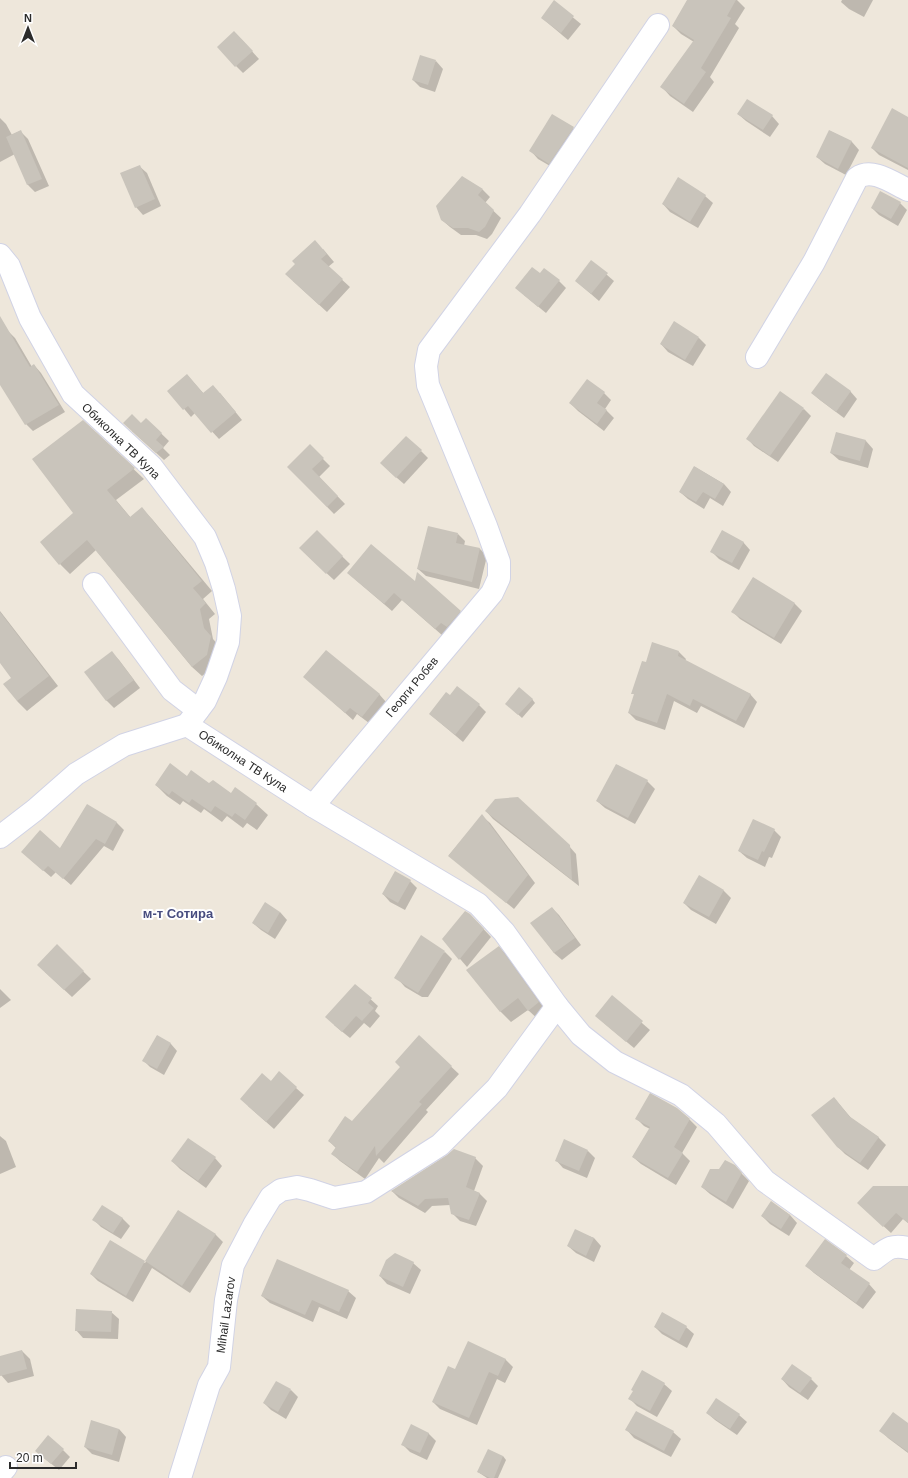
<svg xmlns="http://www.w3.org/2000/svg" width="908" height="1478" font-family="Helvetica,sans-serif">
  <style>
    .shadow { fill: #0003 }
    .building { fill: #c9c4bb }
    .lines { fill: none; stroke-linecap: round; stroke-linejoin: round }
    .minor-casing { stroke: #d1d3e5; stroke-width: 24 }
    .minor { stroke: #fff; stroke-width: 22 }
    .labels { text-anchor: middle; stroke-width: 4; stroke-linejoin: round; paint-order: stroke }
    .street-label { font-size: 12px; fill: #2b2b2b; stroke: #fff }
    .neighbourhood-label { font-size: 13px; font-weight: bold; fill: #474c7f; stroke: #fff }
  </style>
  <rect width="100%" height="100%" fill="#eee7db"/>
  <g class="shadow">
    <path d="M688,0H737L745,8L735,24L739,28L710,77L714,82L693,112L670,96L662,87L694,42L681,34L673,26Z"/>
    <path d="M842,0H873L864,17L849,9L841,2Z"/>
    <path d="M554,2L581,24L568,40L542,18Z"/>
    <path d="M242,40L259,59L243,73L236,66Z"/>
    <path d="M436,61L443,69L435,92L420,87L413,80Z"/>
    <path d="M738,114L772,116L779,124L770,137L746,121Z"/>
    <path d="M0,118L6,124L12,135L20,131L28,139L49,186L35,192L28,185L15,154L0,162Z"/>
    <path d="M908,118V170L879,155L872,148Z"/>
    <path d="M573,128L581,135L557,170L538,159L531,151Z"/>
    <path d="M830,131L852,142L859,150L846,175L825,164L817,157Z"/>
    <path d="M139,166L147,173L161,206L143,215L136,207Z"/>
    <path d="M462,177L483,190L490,197L485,203L501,218L492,234L487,239L476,235H461L450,227L442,220Z"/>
    <path d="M705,196L713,203L698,228L670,212L663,204Z"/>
    <path d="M900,203L907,210L898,226L879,215L872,208Z"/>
    <path d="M323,249L334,262L328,267L350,287L327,312L293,281Z"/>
    <path d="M592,262L614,281L599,301L576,281Z"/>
    <path d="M540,274L559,281L566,288L546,313L524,295Z"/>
    <path d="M8,331L15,338L32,367L34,365L41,373L65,412L33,431L26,424L0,375V336Z"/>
    <path d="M699,338L706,345L693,366L668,352L661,344Z"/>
    <path d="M187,375L204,394L220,393L242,420L219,439L195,413L191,417L169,391Z"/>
    <path d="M850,391L857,399L844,418L820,400L812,393Z"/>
    <path d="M604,393L611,400L605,409L614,418L604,431L578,411L570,403Z"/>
    <path d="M804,409L811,416L778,462L754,446L747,438Z"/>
    <path d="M146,419L169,441L163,448L170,455L164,460L132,431Z"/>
    <path d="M83,421L144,479L116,500L131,518L142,509L152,519L212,591L203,599L215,614L209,619L213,639L220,647L216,665L202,676L192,667L96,550L70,574L60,564L74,513Z"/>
    <path d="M837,433L866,441L873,449L868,468L839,460L831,453Z"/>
    <path d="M310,446L330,466L319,477L345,504L334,514L288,467Z"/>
    <path d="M421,451L428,458L404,484L389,471Z"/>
    <path d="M695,467L724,484L731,492L723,506L710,498L704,509L688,499L680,492Z"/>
    <path d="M317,532L350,564L334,580L308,556Z"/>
    <path d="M458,534L465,541L464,546L480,549L487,556L479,589L426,576L418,569Z"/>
    <path d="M743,542L750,550L739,570L719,559L712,552Z"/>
    <path d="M753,578L795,604L802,611L781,644L740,619L733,612Z"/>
    <path d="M356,580L415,583L460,612L467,619L443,636L402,600L392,611Z"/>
    <path d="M0,611L58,686L27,711L17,701L13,678L0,662Z"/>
    <path d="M679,652L686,659L685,661L750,694L757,702L744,728L701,706L697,713L674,701L665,730L636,720L629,713L635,696L633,693L646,663Z"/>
    <path d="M112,653L119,660L140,688L114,708L106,700Z"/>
    <path d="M305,677L379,694L386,702L369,723L357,714L353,720Z"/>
    <path d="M450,696L479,705L486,712L463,742L430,714Z"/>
    <path d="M532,699L535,703L522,718L510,707Z"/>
    <path d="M617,765L647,781L655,789L635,824L605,808L597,801Z"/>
    <path d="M188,777L209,784L232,794L235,789L256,804L268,815L257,830L247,823L243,828L227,816L222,822L204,809L201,813L183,801L180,805L167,796L156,785Z"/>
    <path d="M87,806L117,823L124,830L113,851L104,846L71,885L56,872L51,877L30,859L60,849Z"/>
    <path d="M486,811L569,846L576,854L579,886L493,819Z"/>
    <path d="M482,816L490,823L535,883L514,909L449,855Z"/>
    <path d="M774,830L781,837L772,858L769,857L765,867L747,858L739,851Z"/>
    <path d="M699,877L724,891L731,898L716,924L691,910L684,903Z"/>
    <path d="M410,881L417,888L405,910L390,902L383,894Z"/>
    <path d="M552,908L559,915L581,945L562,960L554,953L532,923Z"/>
    <path d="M280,912L287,920L275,939L261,930L253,923Z"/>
    <path d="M477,922L491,937L467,967L443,939Z"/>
    <path d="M57,946L91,979L72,997L45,972Z"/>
    <path d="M499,947L510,958L549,1014L540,1021L528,1010L511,1022L500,1011Z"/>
    <path d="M445,952L452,959L428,997H422L405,987L398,979Z"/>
    <path d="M355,985L378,1006L375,1011L380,1016L370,1028L364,1023L350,1038L334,1025Z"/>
    <path d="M0,989L11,1000L0,1008Z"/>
    <path d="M612,997L650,1030L634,1048L604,1023Z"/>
    <path d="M157,1036L171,1044L177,1051L164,1075L150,1067L144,1061Z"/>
    <path d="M419,1037L459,1074L426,1110L428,1112L384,1163L379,1158L365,1179L340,1161L333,1154L336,1148L329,1141L352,1122L401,1067Z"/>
    <path d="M279,1073L304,1095L274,1129L248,1106Z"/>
    <path d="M834,1098L852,1119L878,1137L886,1145L868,1170L845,1154L837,1146Z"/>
    <path d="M636,1118L690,1120L697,1127L682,1153L690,1161L676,1185L641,1164L633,1157L650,1129L644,1126Z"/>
    <path d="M0,1136L6,1141L16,1167L0,1174Z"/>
    <path d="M588,1151L595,1158L587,1178L563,1168L556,1160Z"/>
    <path d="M215,1158L222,1166L206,1188L180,1169L172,1161Z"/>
    <path d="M475,1158L483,1166L474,1191L479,1193L487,1201L476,1226L460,1221L452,1213L450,1205L432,1206L425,1213L399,1198L392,1191Z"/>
    <path d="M734,1166L749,1181L733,1209L710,1194L702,1187Z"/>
    <path d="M908,1187V1223L903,1219L891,1233L866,1210Z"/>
    <path d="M771,1202L790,1215L797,1223L789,1236L770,1224L762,1216Z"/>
    <path d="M178,1211L216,1235L223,1242L190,1293L152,1268L133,1302L98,1281L91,1274L111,1241L145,1263Z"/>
    <path d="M122,1218L130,1226L121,1239L101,1227L94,1220Z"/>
    <path d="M575,1231L594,1238L601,1246L594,1262L576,1253L568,1246Z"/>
    <path d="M846,1256L854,1263L849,1270L869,1284L876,1292L863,1309L814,1273L807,1266Z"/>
    <path d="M413,1263L421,1270L410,1294L387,1284L380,1276Z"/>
    <path d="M348,1291L356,1298L347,1319L319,1307L313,1322L270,1303L262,1296Z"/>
    <path d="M111,1312L119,1319L118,1339L83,1338L76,1330Z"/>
    <path d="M662,1314L686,1327L694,1334L687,1348L662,1334L655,1327Z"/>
    <path d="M22,1351L30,1359L34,1376L8,1383L1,1375L0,1357Z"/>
    <path d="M505,1359L513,1367L505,1383L497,1379L477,1425L440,1409L433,1402L455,1370Z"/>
    <path d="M782,1379H811L818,1386L808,1400L789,1387Z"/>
    <path d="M664,1384L672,1391L657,1417L637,1406L630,1399Z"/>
    <path d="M291,1390L298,1397L286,1419L271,1410L264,1403Z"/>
    <path d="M707,1413L739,1415L747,1422L737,1435L715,1420Z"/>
    <path d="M908,1424V1453L888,1438L881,1431Z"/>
    <path d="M119,1429L126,1437L119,1462L92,1454L85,1447Z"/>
    <path d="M627,1430L673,1432L681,1439L671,1457L634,1438Z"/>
    <path d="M428,1433L436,1441L427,1460L410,1452L402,1444Z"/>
    <path d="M63,1450L70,1457L59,1470L44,1458Z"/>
    <path d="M503,1456L506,1460L498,1478H487L478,1472Z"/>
  </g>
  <g class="building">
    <path d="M554,0L574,16L561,33L541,18Z"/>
    <path d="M687,0H736L727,16L731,18L701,68L706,72L684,104L660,87L694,40L672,26Z"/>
    <path d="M234,31L253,51L235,67L217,47Z"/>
    <path d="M420,55L436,60L428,85L412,80Z"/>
    <path d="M747,99L773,115L763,130L737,114Z"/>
    <path d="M892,108L908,117V168L871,148Z"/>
    <path d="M552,114L574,127L549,164L529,151Z"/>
    <path d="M21,130L42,179L27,185L6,137Z"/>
    <path d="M829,130L852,141L838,169L816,157Z"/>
    <path d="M140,165L155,199L135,208L120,173Z"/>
    <path d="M462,176L483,189L478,195L494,210L485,227L479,232L468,228H453L441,220L436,206Z"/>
    <path d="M678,177L706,195L690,222L662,204Z"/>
    <path d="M880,191L901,202L891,219L871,208Z"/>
    <path d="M315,240L327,254L321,259L343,279L319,305L285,274L295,264L292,261Z"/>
    <path d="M591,260L608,273L591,294L575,281Z"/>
    <path d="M532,267L540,273L544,268L560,280L538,307L515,288Z"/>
    <path d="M0,316L30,367L34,364L59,405L25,425L0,385Z"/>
    <path d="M674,321L699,337L685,360L660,344Z"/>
    <path d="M826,373L851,391L836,412L811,393Z"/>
    <path d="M187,374L203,393L213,385L236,412L211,433L188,406L183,410L167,391Z"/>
    <path d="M587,379L605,392L597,403L607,410L597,424L569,403Z"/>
    <path d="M780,391L804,408L770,456L746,439Z"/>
    <path d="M132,414L141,423L146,418L162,433L156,440L164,447L156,453L123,423Z"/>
    <path d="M83,420L135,468L107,490L130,517L142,507L202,581L193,588L206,603L200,609L204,628L211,636L207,655L192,667L87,540L59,565L40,542L73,513L32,459Z"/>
    <path d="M836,432L866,440L860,461L830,453Z"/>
    <path d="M406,436L422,450L396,478L380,463Z"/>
    <path d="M310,444L324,458L312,469L338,496L327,507L287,467Z"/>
    <path d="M694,466L724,484L715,499L703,492L696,502L679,492Z"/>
    <path d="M428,526L458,533L456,543L480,548L472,582L417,569Z"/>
    <path d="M317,530L343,556L326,574L299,548Z"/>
    <path d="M722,530L744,542L732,563L710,552Z"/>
    <path d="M371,544L415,581L417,572L461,611L447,627L441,623L435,629L394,593L384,604L347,573Z"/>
    <path d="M753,577L795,603L774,638L731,612Z"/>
    <path d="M0,612L49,676L17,701L3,684L11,678L0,663Z"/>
    <path d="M652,642L679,651L678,656L751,694L736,721L693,699L690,706L667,694L657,723L628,713L634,694H631L642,661L646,662Z"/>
    <path d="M326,650L380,694L362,717L350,708L345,713L303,677Z"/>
    <path d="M112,651L134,680L106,701L84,672Z"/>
    <path d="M457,686L480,704L455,735L429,714L446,692L450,695Z"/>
    <path d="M519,687L533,699L518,715L505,704Z"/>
    <path d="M170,763L187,776L191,770L209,783L213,780L231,793L235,787L257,803L245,820L235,813L232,817L215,806L211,812L192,799L189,803L172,791L169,795L155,785Z"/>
    <path d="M616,764L648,780L628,818L596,801Z"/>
    <path d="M518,797L570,845L572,880L485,811L495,799Z"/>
    <path d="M87,804L117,822L105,844L96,839L63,879L48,866L43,871L21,852L40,830L60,848Z"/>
    <path d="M482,814L528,875L506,903L448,856Z"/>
    <path d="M753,819L775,829L764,852L762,851L758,860L738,851Z"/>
    <path d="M395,871L411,880L398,903L382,894Z"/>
    <path d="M699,875L724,890L709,917L683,903Z"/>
    <path d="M265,902L280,912L268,933L252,923Z"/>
    <path d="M552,907L575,938L554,953L530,923Z"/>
    <path d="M465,911L470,914L484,929L459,960L442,939Z"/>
    <path d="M421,935L445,951L418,993L394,978Z"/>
    <path d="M57,944L84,971L64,990L37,965Z"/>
    <path d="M499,946L539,1002L528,1011L518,998L500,1012L466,970Z"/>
    <path d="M355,984L372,998L368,1003L374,1008L362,1021L356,1016L342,1032L325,1017Z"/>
    <path d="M612,995L643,1021L626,1042L595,1016Z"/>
    <path d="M157,1035L171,1043L157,1069L142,1061Z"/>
    <path d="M419,1035L452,1066L419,1102L422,1104L376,1156L375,1146L357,1172L331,1154L336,1147L328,1141L345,1116L352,1121L400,1067L395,1062Z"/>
    <path d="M279,1071L297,1087L266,1122L240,1099L262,1073L271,1081Z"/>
    <path d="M650,1093L677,1108L690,1119L674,1147L683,1153L668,1178L632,1157L650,1127L635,1119Z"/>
    <path d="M834,1097L849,1116L879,1137L860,1163L837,1147L811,1115Z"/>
    <path d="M188,1138L216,1157L198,1181L171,1161Z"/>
    <path d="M564,1139L588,1150L579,1171L555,1161Z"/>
    <path d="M454,1149L476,1157L466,1187L480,1193L469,1220L451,1214L448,1198L425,1199L418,1206L391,1191L447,1155Z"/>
    <path d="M725,1160L735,1165L742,1173L726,1202L701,1187L710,1169H719Z"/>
    <path d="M873,1186H908V1223L896,1213L883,1227L857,1203Z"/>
    <path d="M771,1201L790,1215L781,1229L761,1216Z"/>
    <path d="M102,1205L123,1218L113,1233L92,1220Z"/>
    <path d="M178,1210L216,1234L182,1286L145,1261Z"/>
    <path d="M575,1229L594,1238L586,1256L567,1246Z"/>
    <path d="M825,1239L847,1255L841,1263L870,1283L856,1303L805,1266Z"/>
    <path d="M110,1240L145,1261L126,1296L90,1274Z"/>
    <path d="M395,1253L414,1262L403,1287L379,1276L386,1260Z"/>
    <path d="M277,1259L349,1290L339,1312L312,1300L305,1315L261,1296Z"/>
    <path d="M76,1309L112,1311L111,1332L75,1331Z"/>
    <path d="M662,1312L687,1326L679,1341L654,1327Z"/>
    <path d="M468,1341L506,1359L498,1376L489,1372L469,1418L432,1402L448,1366L455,1369Z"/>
    <path d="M22,1350L27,1369L0,1376V1356Z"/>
    <path d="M792,1364L812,1378L800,1393L781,1379Z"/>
    <path d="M642,1370L665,1383L650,1411L628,1399L633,1391L631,1390Z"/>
    <path d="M276,1381L291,1389L278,1412L263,1403Z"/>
    <path d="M716,1398L740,1414L730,1429L706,1413Z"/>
    <path d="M636,1411L674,1431L664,1451L625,1430Z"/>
    <path d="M893,1412L908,1423V1452L879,1431Z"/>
    <path d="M91,1420L119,1429L112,1455L84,1447Z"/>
    <path d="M411,1424L429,1433L420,1453L401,1445Z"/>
    <path d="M48,1435L64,1449L51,1464L35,1451Z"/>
    <path d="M488,1449L503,1456L494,1478H490L477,1472Z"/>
  </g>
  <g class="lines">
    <g class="minor-casing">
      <g id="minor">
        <path d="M0,255L9,266L30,318L73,394L151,466L205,537L216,563L224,589L230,616L228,642L216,677L205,701L187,725L313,806L478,904L504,932L557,1006L581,1035L615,1062L681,1095L716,1124L765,1181L874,1259C887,1249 891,1244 908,1248"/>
        <path d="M757,357L814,262L857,178C872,167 893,183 908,190"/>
        <path d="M94,584L172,690L198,710"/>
        <path d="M313,806L492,593L499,578V562L486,526L428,385L426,366L429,350L530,214L658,25"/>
        <path d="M0,837L35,810L76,774L124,745L187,725"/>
        <path d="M0,1474L6,1467"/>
        <path d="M180,1478L209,1385L219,1367L226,1300L233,1265L254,1225L271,1197L281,1190L297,1187L310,1190L334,1198L366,1192L440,1145L497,1088L557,1006"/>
      </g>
    </g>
    <use href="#minor" class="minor"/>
  </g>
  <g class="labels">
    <g class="street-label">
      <text transform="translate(121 441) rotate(44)" y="4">Обиколна ТВ Кула</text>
      <text transform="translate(412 687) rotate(-50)" y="4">Георги Робев</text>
      <text transform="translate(243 761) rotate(33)" y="4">Обиколна ТВ Кула</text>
      <text transform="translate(226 1315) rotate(-82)" y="4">Mihail Lazarov</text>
    </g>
    <g class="neighbourhood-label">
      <text x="178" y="918">м-т Сотира</text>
    </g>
  </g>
  <g transform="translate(28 28)" stroke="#ffffff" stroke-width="3" paint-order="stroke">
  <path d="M0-3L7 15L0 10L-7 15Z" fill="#2b2b2b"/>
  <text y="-6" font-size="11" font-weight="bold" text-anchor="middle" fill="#2b2b2b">N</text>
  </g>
  <path d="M10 1462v6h66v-6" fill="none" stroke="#2b2b2b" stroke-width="2"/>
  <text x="16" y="1462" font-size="12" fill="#2b2b2b" stroke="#ffffff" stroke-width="3" paint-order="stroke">20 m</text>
</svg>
